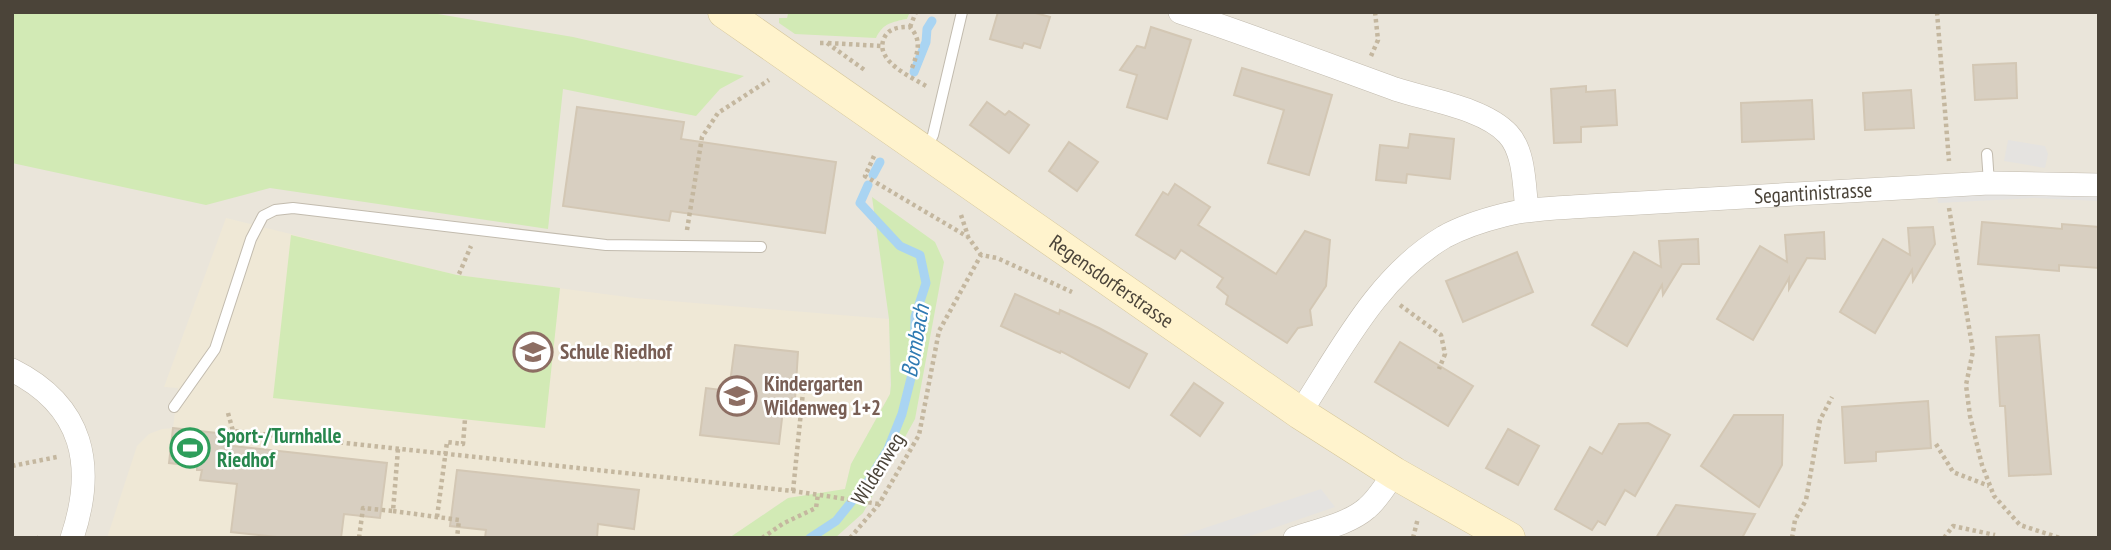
<svg xmlns="http://www.w3.org/2000/svg" width="2111" height="550" font-family="'PT Sans Narrow',sans-serif">
  <style>
    .residential { fill: #eae5da }
    .education { fill: #efe8d6 }
    .green { fill: #d2eab5 }
    .parking { fill: #e5e3e0 }
    .lines { fill: none; stroke-linecap: round; stroke-linejoin: round }
    .stream { stroke: #a9d4f2; stroke-width: 9 }
    .building { fill: #d8cfc1; stroke: #d3c7b4; stroke-width: 2 }
    .lane-casing { stroke: #c2bbae; stroke-width: 12 }
    .street-casing { stroke: #c2bbae; stroke-width: 24 }
    .secondary-casing { stroke: #d6c79b; stroke-width: 33 }
    .path { stroke: #c4b79f; stroke-width: 4.5; stroke-dasharray: 3.5 3.5; stroke-linecap: butt }
    .lane { stroke: #fff; stroke-width: 10 }
    .street { stroke: #fff; stroke-width: 23 }
    .secondary { stroke: #fff3cd; stroke-width: 32 }
    .labels { text-anchor: middle; stroke-width: 5; stroke-linejoin: round; paint-order: stroke }
    .street-label { font-size: 21px; fill: #4b4439; stroke: #fff }
    .education-label { font-size: 21px; font-weight: bold; fill: #785e54; stroke: #fff; text-anchor: start }
    .leisure-label { font-size: 21px; font-weight: bold; fill: #27864d; stroke: #fff; text-anchor: start }
    .water-label { font-size: 23px; font-style: italic; fill: #2e7ab2; stroke: #fff }
  </style>
  <rect width="100%" height="100%" fill="#f6f3ec"/>
  <path class="residential" d="M12,12H788L787,18L880,29L889,22L907,19L910,12H2099V538H12Z"/>
  <path class="education" d="M226,218L457,275L635,298L889,319L890,394L851,464L845,489L788,498L729,538H107L137,446L149,434L162,429L173,428L178,388L164,387Z"/>
  <g class="green">
    <path d="M12,12H426L573,37L744,76L720,89L696,116L563,89L548,229L270,188L206,205L12,163Z"/>
    <path d="M788,12H910L907,19C892,22 883,23 876,38L795,34L779,23V18H787Z"/>
    <path d="M872,197L935,242L944,262L915,419L863,513L835,538H729L788,498L845,489L851,464L890,394L891,385L889,319Z"/>
    <path d="M291,235L457,275L560,288L545,428L273,398Z"/>
  </g>
  <g class="parking">
    <path d="M2008,140L2045,146L2048,154L2045,168L2004,161Z"/>
    <path d="M2099,193V201L2034,198L1938,203L1937,195Z"/>
    <path d="M1321,489L1335,507L1244,538H1175Z"/>
  </g>
  <g class="lines">
    <g class="stream">
      <path d="M914,72L926,42L927,29L932,21"/>
      <path d="M873,175L880,162"/>
      <path d="M810,538L836,521L869,480L888,449L902,414L914,366L915,317L926,283L920,255L900,246L860,203L868,185"/>
    </g>
  </g>
  <g class="building">
    <path d="M998,12H1032L1050,17L1040,48L1024,43L1022,48L990,39Z"/>
    <path d="M1151,27L1191,40L1167,119L1127,107L1137,75L1120,70L1137,46L1145,48Z"/>
    <path d="M2016,63L2017,98L1975,100L1973,65Z"/>
    <path d="M1242,68L1332,95L1309,175L1268,163L1284,110L1234,95Z"/>
    <path d="M1586,86V92L1615,90L1617,125L1581,127V142L1554,143L1551,89Z"/>
    <path d="M1911,90L1914,128L1865,130L1863,93Z"/>
    <path d="M1812,100L1814,139L1742,142L1741,103Z"/>
    <path d="M987,102L1005,115L1009,111L1029,125L1009,153L970,125Z"/>
    <path d="M577,107L684,122L681,139L836,162L825,233L671,211L669,221L563,206Z"/>
    <path d="M1410,134L1454,139L1450,179L1407,174L1406,183L1376,180L1380,145L1408,148Z"/>
    <path d="M1069,142L1098,162L1077,191L1049,171Z"/>
    <path d="M1175,184L1210,207L1198,225L1276,274L1305,231L1330,240L1326,286L1310,310L1312,325L1298,328L1287,343L1226,304L1228,296L1217,287L1223,278L1181,250L1175,259L1136,235L1163,192L1168,195Z"/>
    <path d="M1982,222L2062,229V224L2099,227V268L2059,265V271L1978,264Z"/>
    <path d="M1933,227L1935,244L1913,281L1912,270L1875,333L1840,312L1883,239L1910,255L1908,228Z"/>
    <path d="M1824,232L1825,259L1807,258L1789,289V278L1753,340L1717,319L1760,246L1787,262L1785,235Z"/>
    <path d="M1698,239L1699,264H1682L1663,295L1662,285L1627,346L1592,325L1634,252L1661,267L1659,241Z"/>
    <path d="M1517,252L1533,292L1463,322L1446,281Z"/>
    <path d="M1015,294L1059,314L1060,310L1099,328L1147,354L1129,388L1061,351L1060,353L1001,326Z"/>
    <path d="M2039,335L2051,474L2009,476L2005,406H2000L1996,337Z"/>
    <path d="M1400,342L1473,386L1448,426L1375,382Z"/>
    <path d="M735,345L798,352L795,399L792,398L791,411L783,410L779,444L700,435L706,388L729,391Z"/>
    <path d="M1194,383L1223,403L1200,436L1171,415Z"/>
    <path d="M1928,401L1931,448L1876,452V461L1845,463L1842,407Z"/>
    <path d="M1734,415H1783L1782,465L1759,507L1701,466Z"/>
    <path d="M1648,423L1670,435L1635,496L1625,490L1605,525L1598,521L1592,530L1555,509L1590,447L1602,454L1619,424Z"/>
    <path d="M173,428L225,434L224,445L387,463L380,518L344,514L341,538H286L231,532L237,484L200,480L202,470H197V466L169,463Z"/>
    <path d="M1508,429L1539,446L1518,485L1486,468Z"/>
    <path d="M457,470L639,490L634,529L598,524L597,538H485L486,530L450,526Z"/>
    <path d="M1676,505L1755,514L1742,538H1656Z"/>
  </g>
  <g class="lines">
    <g class="lane-casing">
      <g id="lane">
        <path d="M926,150L933,135L962,12"/>
        <path d="M1987,154L1989,183"/>
        <path d="M174,407L215,349L251,239L263,216L275,210L293,208L606,245L761,247"/>
      </g>
    </g>
    <g class="street-casing">
      <g id="street">
        <path d="M1180,12C1252,36 1323,63 1395,89C1428,100 1484,108 1508,134C1525,152 1524,187 1527,210"/>
        <path d="M12,370C84,406 96,466 72,538"/>
        <path id="s1" d="M1300,413C1341,350 1378,276 1444,237C1462,227 1484,220 1504,215C1531,208 1560,208 1588,206L1989,183L2099,185"/>
        <path d="M1295,538C1318,530 1349,524 1367,508C1378,499 1386,485 1394,473"/>
      </g>
    </g>
    <g class="secondary-casing">
      <g id="secondary">
        <path id="s2" d="M724,12L1300,413L1394,473L1509,538"/>
      </g>
    </g>
    <g class="path">
      <path d="M1937,12L1949,161"/>
      <path d="M910,27L916,12"/>
      <path d="M820,43H827L866,71"/>
      <path d="M828,43L882,46"/>
      <path d="M1371,56L1378,40L1375,12"/>
      <path d="M912,68C918,52 922,40 910,27C898,27 887,28 883,41C877,62 911,77 926,86"/>
      <path d="M874,156L865,176L968,237L981,255"/>
      <path d="M1949,208L1973,351L1966,385L1970,416L1982,465L1994,496L2020,525L2060,538"/>
      <path d="M961,215L968,236"/>
      <path d="M687,230L702,137L718,113L769,80"/>
      <path d="M459,274L471,246"/>
      <path d="M1400,305L1441,335L1445,354L1439,369"/>
      <path d="M228,413L233,431L793,491L879,504"/>
      <path d="M1936,444L1953,472L1989,486"/>
      <path d="M12,466L57,457"/>
      <path d="M793,491L804,382L797,381"/>
      <path d="M393,511L459,520L457,538"/>
      <path d="M437,517L447,442L463,444L465,419"/>
      <path d="M12,537V538"/>
      <path d="M37,538H38"/>
      <path d="M359,538L363,508L393,511L398,449"/>
      <path d="M762,538L784,523L816,508L818,494"/>
      <path d="M850,538L879,504L919,435L939,331L981,255L997,258L1072,292"/>
      <path d="M1413,538L1418,518"/>
      <path d="M1792,538L1795,520L1806,500L1820,420L1832,397"/>
      <path d="M1944,538L1953,526L1995,535"/>
    </g>
    <use href="#lane" class="lane"/>
    <use href="#street" class="street"/>
    <use href="#secondary" class="secondary"/>
  </g>
  <defs>
    <g id="school-ring" transform="scale(2.0125)"><circle r="9.5" fill="#fff" stroke="#8d6e63" stroke-width="1.5"/><path d="M0-5L7-2L0 1L-7-2ZM-4 1L0 2.5L4 1V4Q0 6-4 4Z" fill="#8d6e63"/></g>
    <g id="stadium-ring" transform="scale(2.0125)"><circle r="9.5" fill="#fff" stroke="#2e9e5b" stroke-width="1.5"/><path d="M0-5a6.5 5 0 1 0 0 10a6.5 5 0 1 0 0-10ZM-3.5-1.8h7v3.6h-7Z" fill="#2e9e5b"/></g>
  </defs>
  <g fill-rule="evenodd">
    <use href="#school-ring" x="533" y="352"/>
    <use href="#school-ring" x="737" y="396"/>
    <use href="#stadium-ring" x="190" y="448"/>
  </g>
  <g class="labels">
    <g class="street-label">
      <text dy="7" stroke="none"><textPath href="#s1" startOffset="604">Segantinistrasse</textPath></text>
      <text dy="7" stroke="none"><textPath href="#s2" startOffset="472">Regensdorferstrasse</textPath></text>
      <text transform="translate(878 469) rotate(-58)" y="7">Wildenweg</text>
    </g>
    <g class="education-label">
      <text x="560" y="359">Schule Riedhof</text>
      <text x="764" y="391">Kindergarten<tspan x="764" dy="24">Wildenweg 1+2</tspan></text>
    </g>
    <g class="leisure-label">
      <text x="217" y="443">Sport-/Turnhalle<tspan x="217" dy="24">Riedhof</tspan></text>
    </g>
    <g class="water-label">
      <text transform="translate(915 341) rotate(-80)" y="8">Bombach</text>
    </g>
  </g>
  <rect width="2111" height="550" fill="none" stroke="#4b4439" stroke-width="28"/>
</svg>
